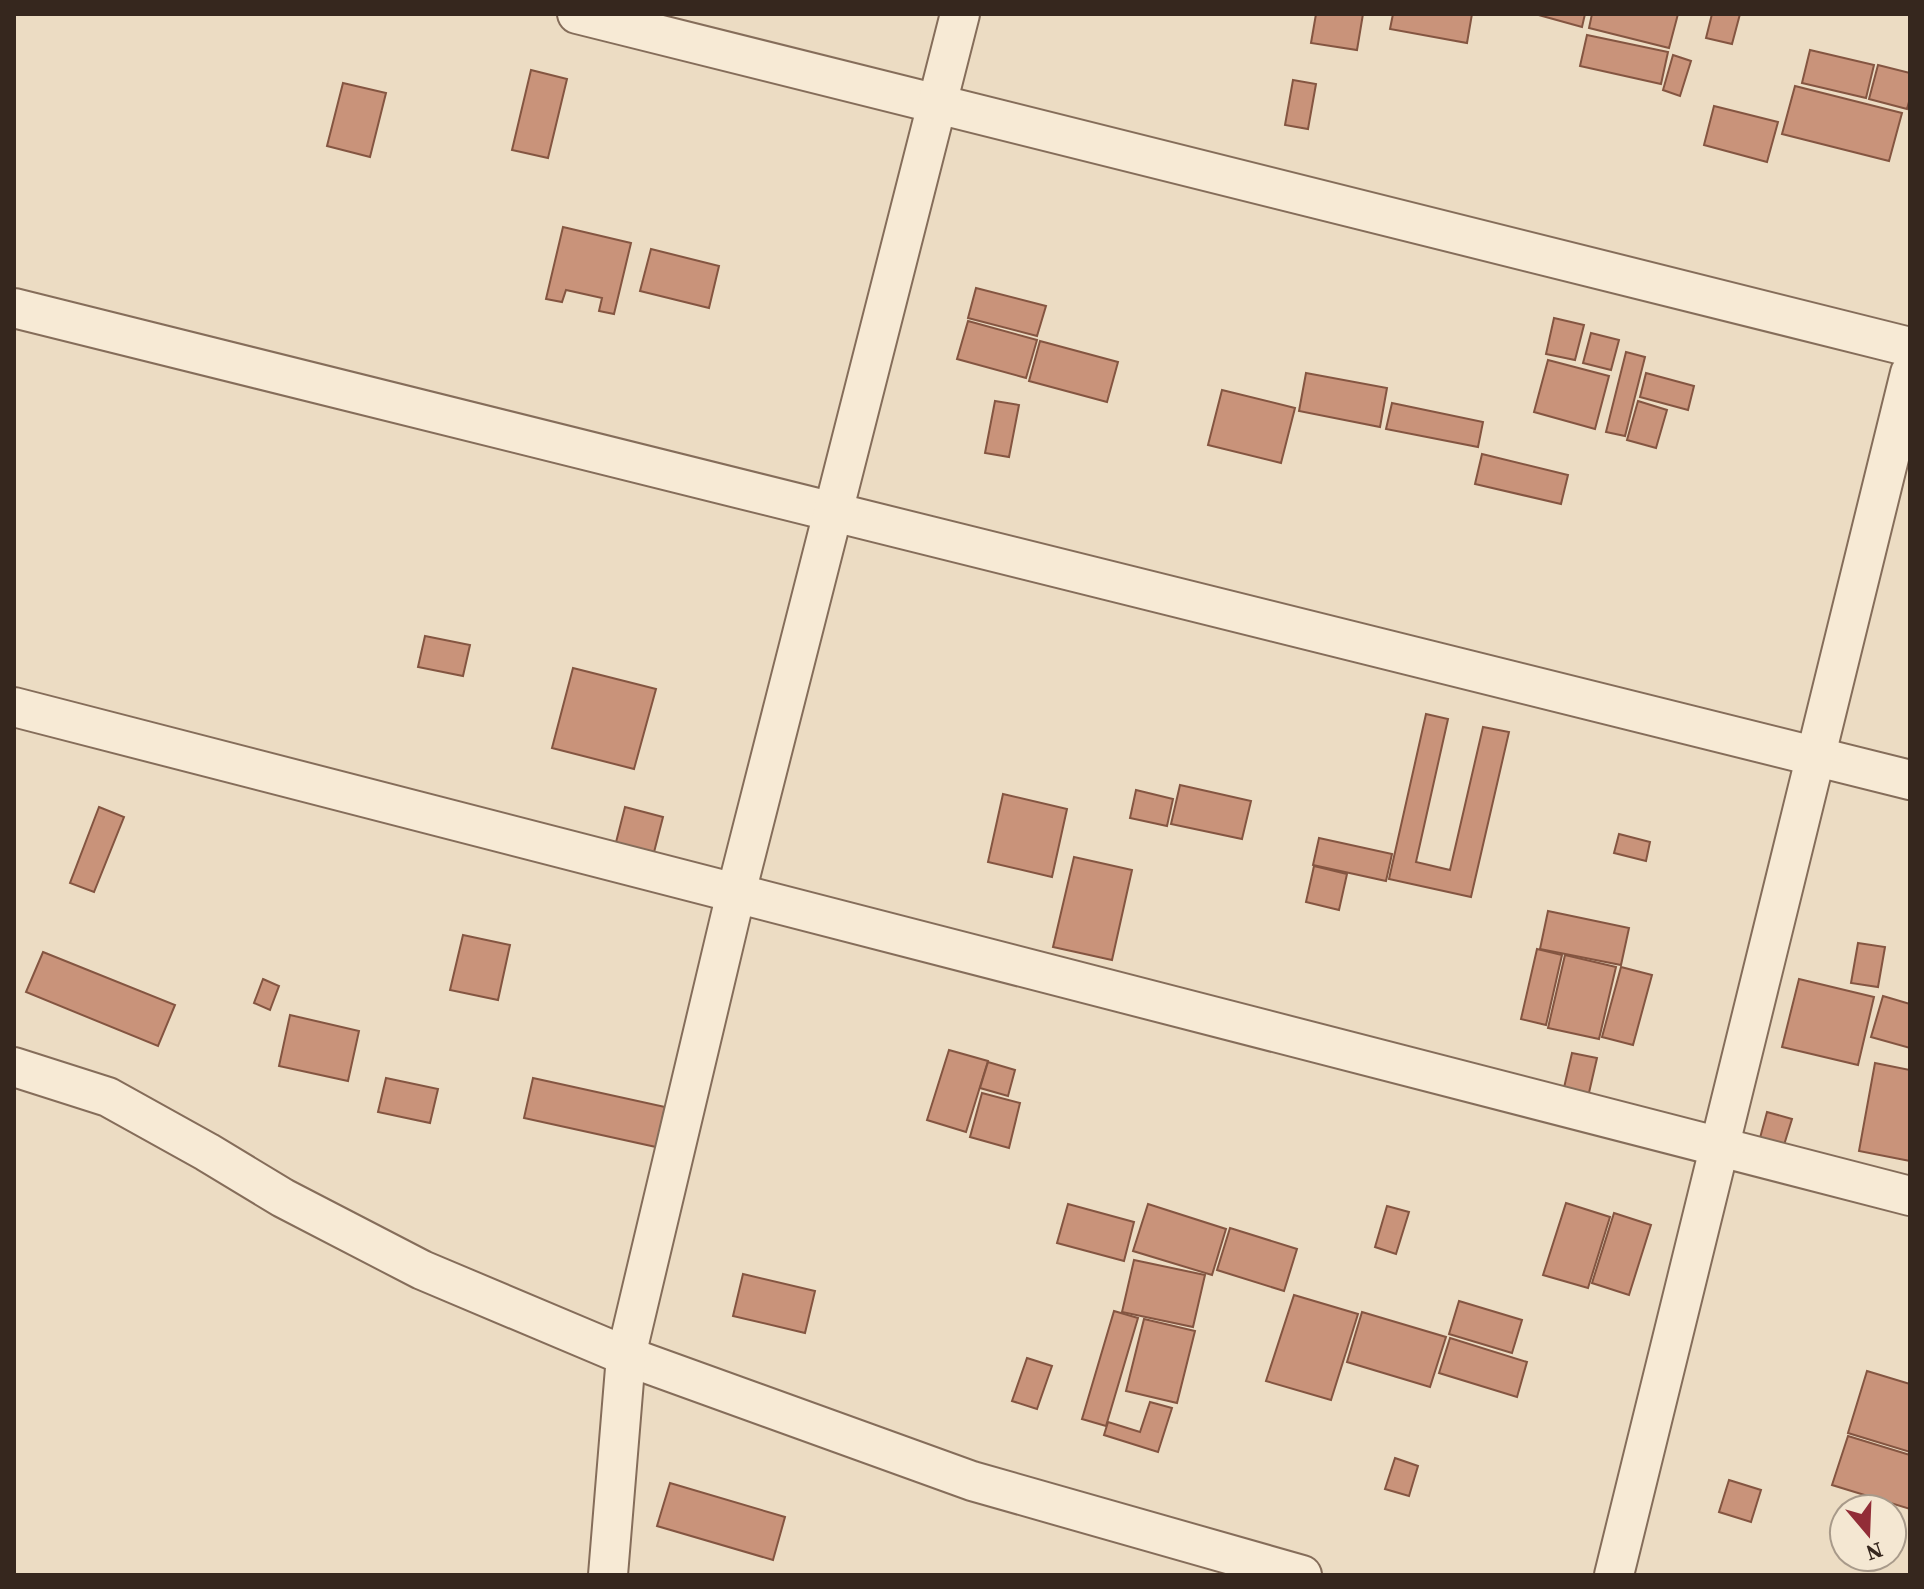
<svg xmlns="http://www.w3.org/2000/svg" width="1924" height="1589" font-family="'Source Serif 4',serif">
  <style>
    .building { fill: #c9937a; stroke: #845541; stroke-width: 2 }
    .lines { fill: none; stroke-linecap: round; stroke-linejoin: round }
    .minor-casing { stroke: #856d5a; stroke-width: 42 }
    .minor { stroke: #f7ead5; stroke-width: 38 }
  </style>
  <rect width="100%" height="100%" fill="#ecdcc3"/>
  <g class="building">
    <path d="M1316,14H1363L1357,50L1311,43Z"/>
    <path d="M1393,14H1472L1467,43L1390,29Z"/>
    <path d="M1535,14H1585L1582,27Z"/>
    <path d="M1592,14H1678L1669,48L1589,28Z"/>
    <path d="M1712,14H1740L1732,44L1706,38Z"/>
    <path d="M1587,35L1668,52L1661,84L1580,66Z"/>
    <path d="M1810,50L1874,65L1866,98L1802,83Z"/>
    <path d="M1673,55L1691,61L1680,96L1663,90Z"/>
    <path d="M1878,65L1910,73V98L1907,109L1869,99Z"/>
    <path d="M531,70L567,79L548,158L512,150Z"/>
    <path d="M1293,80L1316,84L1308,129L1285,125Z"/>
    <path d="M343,83L386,93L370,157L327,146Z"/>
    <path d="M1795,86L1902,113L1889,161L1782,134Z"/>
    <path d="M1714,106L1778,122L1767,162L1704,145Z"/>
    <path d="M563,227L631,243L614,314L599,311L602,298L566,290L562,302L546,299Z"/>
    <path d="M651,249L719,266L709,308L640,291Z"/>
    <path d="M976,288L1046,306L1037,336L968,318Z"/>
    <path d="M1554,318L1584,325L1575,360L1546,354Z"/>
    <path d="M968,321L1037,340L1026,378L957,359Z"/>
    <path d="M1591,333L1619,340L1611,370L1583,363Z"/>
    <path d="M1040,341L1118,362L1107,402L1029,381Z"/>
    <path d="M1626,352L1645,357L1625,436L1606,432Z"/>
    <path d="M1548,360L1609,376L1595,429L1534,412Z"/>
    <path d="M1306,373L1387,388L1380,427L1299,411Z"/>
    <path d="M1646,373L1694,386L1688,410L1640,397Z"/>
    <path d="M1222,390L1295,408L1281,463L1208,445Z"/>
    <path d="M995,401L1019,405L1009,457L985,453Z"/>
    <path d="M1638,401L1667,410L1656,448L1627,440Z"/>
    <path d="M1392,403L1483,422L1478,447L1386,429Z"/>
    <path d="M1482,454L1568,475L1561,504L1475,484Z"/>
    <path d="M425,636L470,645L463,676L418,667Z"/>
    <path d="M573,668L656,689L634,769L552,748Z"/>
    <path d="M1426,714L1448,719L1416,862L1450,870L1483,727L1509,732L1471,897L1389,879Z"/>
    <path d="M1180,785L1251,801L1242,839L1171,824Z"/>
    <path d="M1136,790L1173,799L1167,826L1130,818Z"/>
    <path d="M1003,794L1067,809L1052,877L988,862Z"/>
    <path d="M99,807L124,817L94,892L70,883Z"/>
    <path d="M625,807L663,817L650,868L612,858Z"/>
    <path d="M1619,834L1650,842L1646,861L1614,853Z"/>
    <path d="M1319,838L1392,854L1386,881L1313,865Z"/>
    <path d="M1074,857L1132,870L1112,960L1053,947Z"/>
    <path d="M1314,866L1347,874L1339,910L1306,902Z"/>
    <path d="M1548,911L1629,928L1621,965L1540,949Z"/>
    <path d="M463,935L510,945L498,1000L450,990Z"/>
    <path d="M1858,943L1885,947L1878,987L1851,983Z"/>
    <path d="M1537,949L1562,955L1546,1025L1521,1019Z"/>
    <path d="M43,952L175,1005L158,1046L26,992Z"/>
    <path d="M1565,955L1616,967L1599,1039L1548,1028Z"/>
    <path d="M1621,967L1652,975L1633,1045L1602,1037Z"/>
    <path d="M263,979L279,986L270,1010L254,1003Z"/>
    <path d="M1799,979L1874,997L1858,1065L1782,1047Z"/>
    <path d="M1883,996L1910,1004V1048L1871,1037Z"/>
    <path d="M290,1015L359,1031L348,1081L279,1066Z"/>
    <path d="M949,1050L988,1061L966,1132L927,1120Z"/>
    <path d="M1572,1053L1597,1058L1588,1097L1563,1092Z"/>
    <path d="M988,1062L1015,1070L1008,1096L980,1088Z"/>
    <path d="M1875,1063L1910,1070V1161L1859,1151Z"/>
    <path d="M386,1078L438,1089L430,1123L378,1112Z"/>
    <path d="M533,1078L665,1107L656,1147L524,1118Z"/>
    <path d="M982,1093L1020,1103L1009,1148L970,1137Z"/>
    <path d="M1767,1112L1792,1119L1784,1145L1760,1138Z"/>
    <path d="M1566,1203L1610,1217L1588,1288L1543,1275Z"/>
    <path d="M1068,1204L1134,1222L1124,1261L1057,1243Z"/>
    <path d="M1148,1204L1226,1229L1212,1275L1133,1251Z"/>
    <path d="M1387,1206L1409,1212L1396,1254L1375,1247Z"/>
    <path d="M1614,1213L1651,1225L1629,1295L1592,1283Z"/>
    <path d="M1230,1228L1297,1249L1284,1291L1217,1270Z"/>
    <path d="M1134,1260L1205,1275L1193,1327L1122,1312Z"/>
    <path d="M743,1274L815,1291L805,1333L733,1316Z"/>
    <path d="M1294,1295L1358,1314L1331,1400L1266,1381Z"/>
    <path d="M1459,1301L1522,1320L1512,1353L1449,1334Z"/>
    <path d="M1114,1311L1138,1318L1106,1426L1082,1419Z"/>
    <path d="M1362,1312L1446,1337L1430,1387L1347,1362Z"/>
    <path d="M1144,1319L1195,1331L1177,1403L1126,1391Z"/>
    <path d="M1450,1338L1527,1362L1517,1397L1439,1373Z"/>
    <path d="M1027,1358L1052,1366L1037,1409L1012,1401Z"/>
    <path d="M1867,1371L1910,1384V1452L1848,1433Z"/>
    <path d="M1150,1402L1172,1408L1158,1452L1104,1435L1108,1422L1140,1432Z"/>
    <path d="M1848,1436L1910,1455V1509L1832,1485Z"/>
    <path d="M1395,1458L1418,1466L1409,1496L1385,1489Z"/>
    <path d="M1729,1480L1761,1490L1751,1522L1719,1512Z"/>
    <path d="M670,1483L785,1517L773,1560L657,1526Z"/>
  </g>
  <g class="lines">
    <g class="minor-casing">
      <g id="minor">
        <path d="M577,14L1910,347"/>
        <path d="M14,308L1910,780"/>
        <path d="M14,707L1910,1196"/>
        <path d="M14,1067L108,1097L207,1152L283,1198L422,1270L626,1356L972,1481L1302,1575"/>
        <path d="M608,1575L626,1356L736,893L960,14"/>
        <path d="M1614,1575L1910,373"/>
      </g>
    </g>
    <use href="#minor" class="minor"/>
  </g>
  <rect width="1924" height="1589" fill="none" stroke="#36271e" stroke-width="32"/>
  <g transform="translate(1868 1533) rotate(161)"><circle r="38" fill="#f4e7d2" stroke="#a89a8a" stroke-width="2"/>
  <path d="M0-6L14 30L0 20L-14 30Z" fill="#922d37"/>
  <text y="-12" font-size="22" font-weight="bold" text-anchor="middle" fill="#36271e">N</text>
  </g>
</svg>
